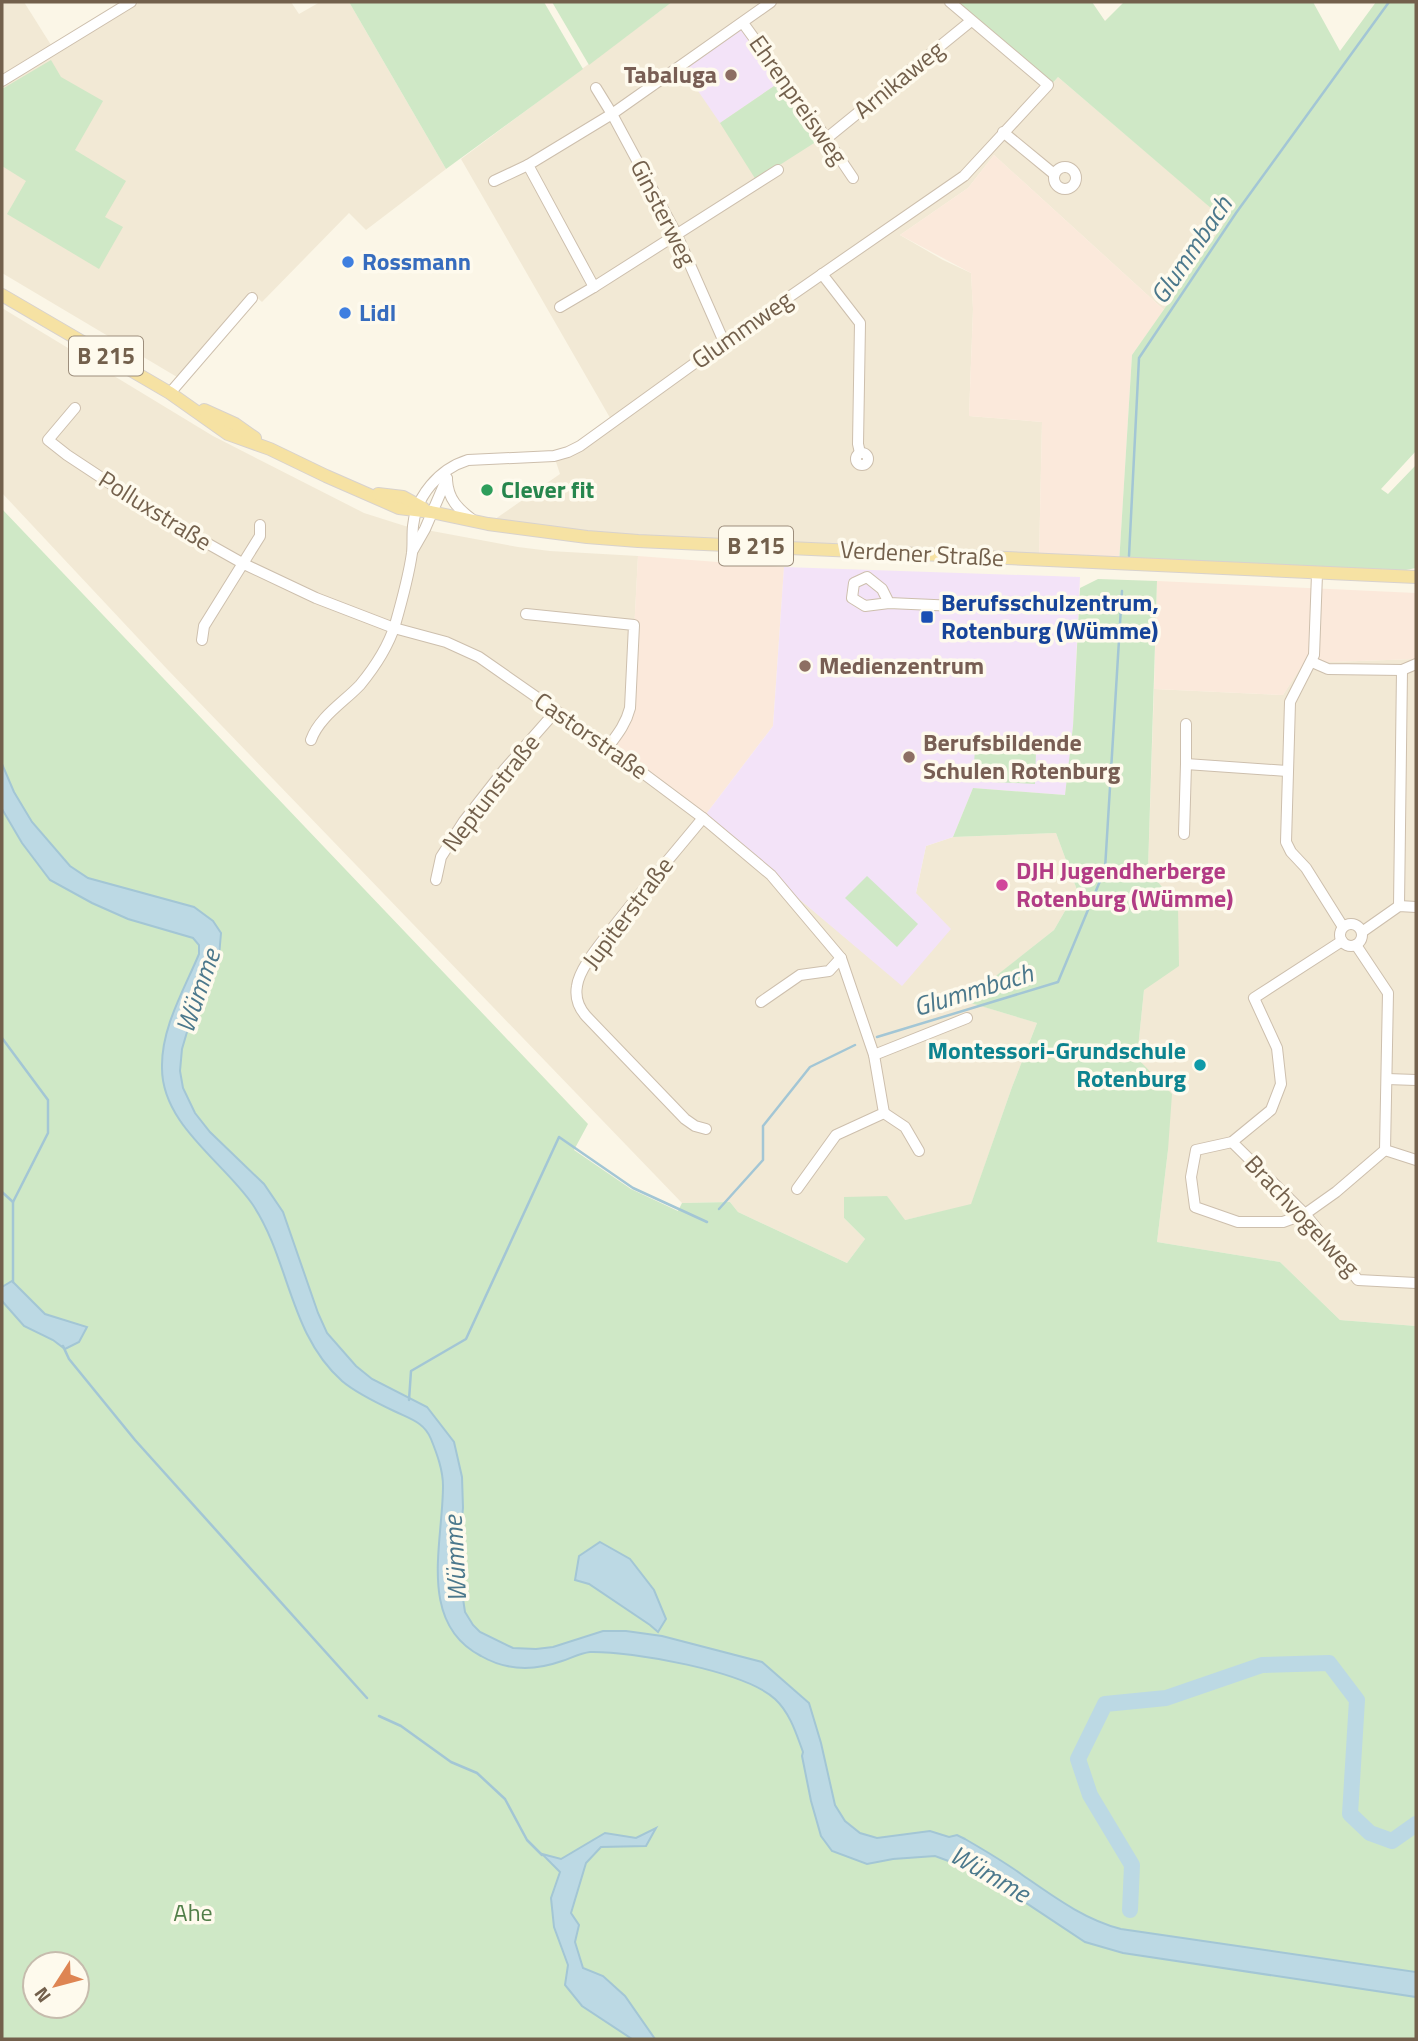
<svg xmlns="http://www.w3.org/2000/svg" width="1418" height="2041" font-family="'Titillium Web',sans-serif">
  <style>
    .residential { fill: #f2e9d5 }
    .commercial { fill: #fbe9db }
    .education { fill: #f3e3f8 }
    .green { fill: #cfe8c6; fill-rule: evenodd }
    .water { fill: #bcd9e4; stroke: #a3c6d5; stroke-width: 2 }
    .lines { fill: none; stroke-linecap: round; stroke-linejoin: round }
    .stream { stroke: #a3c6d5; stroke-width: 2.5 }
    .river { stroke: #bcd9e4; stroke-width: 16 }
    .minor-casing { stroke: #cdbfad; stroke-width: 12 }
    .major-casing { stroke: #d8d2cd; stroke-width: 14 }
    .minor { stroke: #fff; stroke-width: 10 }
    .major { stroke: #f6e2a3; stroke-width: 12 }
    .education-dot { fill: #8d6e63; stroke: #fefaed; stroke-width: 2.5 }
    .shop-dot { fill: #3f7fe0; stroke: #fefaed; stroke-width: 2.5 }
    .leisure-dot { fill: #2e9e5b; stroke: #fefaed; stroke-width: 2.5 }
    .transit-dot { fill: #1a4fb4; stroke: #fefaed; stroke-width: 2.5 }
    .hotel-dot { fill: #d1479c; stroke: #fefaed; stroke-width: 2.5 }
    .culture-dot { fill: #0f9aa8; stroke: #fefaed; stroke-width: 2.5 }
    .labels { text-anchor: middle; stroke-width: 7; stroke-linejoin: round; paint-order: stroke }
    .shield { fill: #fefaed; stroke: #9d8e7c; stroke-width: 2 }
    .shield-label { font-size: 23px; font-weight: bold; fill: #73604c }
    .education-label { font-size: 24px; font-weight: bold; fill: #785e54; stroke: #fefaed; text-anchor: start }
    .street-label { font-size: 24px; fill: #73604c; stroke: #fefaed }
    .shop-label { font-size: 24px; font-weight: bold; fill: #366cbe; stroke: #fefaed; text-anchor: start }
    .leisure-label { font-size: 24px; font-weight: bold; fill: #27864d; stroke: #fefaed; text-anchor: start }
    .transit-label { font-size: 24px; font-weight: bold; fill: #164399; stroke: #fefaed; text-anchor: start }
    .hotel-label { font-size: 24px; font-weight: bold; fill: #b23c85; stroke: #fefaed; text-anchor: start }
    .culture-label { font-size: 24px; font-weight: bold; fill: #0d838f; stroke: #fefaed; text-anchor: end }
    .park-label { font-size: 24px; fill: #517e48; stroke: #fefaed }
    .water-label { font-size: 26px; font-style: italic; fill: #4b788c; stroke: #fefaed }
  </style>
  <rect width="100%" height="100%" fill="#fbf6e7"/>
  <g class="residential">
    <path d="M2,2H24L51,45L2,75Z"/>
    <path d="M140,2H291L299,14L320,2H349L446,169L366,230L349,213L262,302L250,291L177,377L2,273V86Z"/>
    <path d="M672,2H954L1051,85L1058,77L1227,221L1164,310L994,155L968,188L900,235L943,260L971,273L973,309L969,416L1042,422L1039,560L638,541L488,524L560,474L554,456L613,423L461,159Z"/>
    <path d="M2,308L213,436L364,513L405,526L518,547L550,551L638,556L630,708L703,818L902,985L916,893L926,846L953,837L1056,833L1077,890L1054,930L965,1001L1037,1023L1012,1087L971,1205L905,1220L844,1218L865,1239L847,1263L738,1212L730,1202L682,1203L167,669L2,493Z"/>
    <path d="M1416,659V1326L1340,1320L1280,1262L1157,1242L1168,1150L1137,1058L1144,990L1178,906L1148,870L1154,689L1283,695L1303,663Z"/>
  </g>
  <g class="commercial">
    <path d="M994,155L1164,310L1132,355L1119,564L1039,560L1042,422L969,416L973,310L971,273L900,235L968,188Z"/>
    <path d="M638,556L784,567L773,726L703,818L608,747L630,708Z"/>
    <path d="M1157,581L1416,593V659L1304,663L1283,695L1154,689Z"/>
  </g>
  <g class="education">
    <path d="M742,28L780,82L720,123L683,69Z"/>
    <path d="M784,567L1080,577L1073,726L1065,795L973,788L953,837L926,846L916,893L951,929L902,986L703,818L773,726Z"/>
  </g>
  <g class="green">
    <path d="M349,2H544L583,69L446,169Z"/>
    <path d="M552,2H672L589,65Z"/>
    <path d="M954,2H1092L1105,21L1124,2H1313L1340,51L1376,2H1416V451L1381,489L1388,494L1416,465V568L1375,576L1119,564L1132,355L1226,221L1058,77L1050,86Z"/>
    <path d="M51,60L61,77L103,101L75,150L126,181L105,217L123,227L99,269L7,214L26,181L2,166V89Z"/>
    <path d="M780,82L822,138L756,180L720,123Z"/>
    <path d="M2,509L588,1124L574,1150L631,1189L678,1211L682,1203L730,1202L738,1212L847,1263L865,1239L844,1218V1197L887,1196L905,1220L971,1204L1012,1087L1037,1023L964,1001L1054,930L1077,890L1056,833L953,837L973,788L1065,795L1073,726L1080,588L1098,579L1157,581L1148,870L1178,906L1179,966L1144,990L1137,1058L1172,1094L1168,1150L1157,1242L1280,1262L1340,1320L1416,1326V2039H2ZM35,1964H77V2006H35Z"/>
    <path d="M975,748L1036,751L1035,784L973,781Z"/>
    <path d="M867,876L918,924L897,947L845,898Z"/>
  </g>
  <g class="water">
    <path d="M2,764L14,792L32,822L70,866L88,878L194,907L213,921L221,933L219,956L187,1032L182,1049L180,1071L183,1088L195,1113L210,1132L264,1184L283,1212L318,1313L327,1333L356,1366L372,1379L427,1407L454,1442L462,1477L463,1508L460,1538V1579L465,1612L473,1625L480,1632L513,1648L536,1649L553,1647L603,1631H626L662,1636L762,1662L809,1703L821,1743L835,1805L845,1821L860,1833L877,1838L930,1831L949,1837L957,1835L965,1839C984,1850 1003,1861 1021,1874C1053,1896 1083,1919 1121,1929L1416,1972V1997L1123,1953L1085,1942L993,1881L962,1866L935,1856L893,1859L867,1864L832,1851L821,1836L811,1801L802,1756L803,1752C796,1733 790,1713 775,1699C745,1671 632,1651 590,1652C581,1653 571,1658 562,1661C534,1671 507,1671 481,1656C417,1623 443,1543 443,1486C443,1470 437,1454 431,1439C424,1422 410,1419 394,1411C377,1403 356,1393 342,1381C289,1334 290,1261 253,1205C224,1162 162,1125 162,1068C161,1028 184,990 199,954V945L193,938L128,919L92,903L50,880L22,843L2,809Z"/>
    <path d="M12,1281L45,1314L87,1327L79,1342L65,1349L53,1340L24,1326L2,1301V1287Z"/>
    <path d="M600,1542L630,1559L654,1590L666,1619L658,1632L650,1625L589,1584L575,1580L579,1556Z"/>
    <path d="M656,1828L646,1846L601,1847L586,1863L571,1913L579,1925L575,1942L583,1968L603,1976L625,1996L655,2039H632L582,2006L565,1985L568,1965L554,1927L551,1898L560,1872L542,1854L561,1859L605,1833L636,1838Z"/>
  </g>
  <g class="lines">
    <g class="stream">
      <path d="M1129,556L1139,358L1236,213L1389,2"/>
      <path d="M877,1037L1058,982L1105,869L1122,591"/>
      <path d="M2,1038L48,1100V1133L13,1202"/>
      <path d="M2,1192L13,1202V1282"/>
      <path d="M719,1209L763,1160V1126L810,1067L855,1045"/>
      <path d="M63,1346L69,1359L135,1440L367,1698"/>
      <path d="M409,1400L411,1371L466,1339L559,1137L633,1188L707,1222"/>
      <path d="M379,1716L401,1726L451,1762L477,1773L505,1799L527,1840L542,1855"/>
    </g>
    <path class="river" d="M1130,1910L1132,1865L1090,1795L1078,1759L1105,1704L1166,1698L1262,1665L1329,1663L1357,1700L1350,1814L1370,1833L1392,1841L1416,1824"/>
    <g class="minor-casing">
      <g id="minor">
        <path d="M771,2L612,114L528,165L594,287L778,170"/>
        <path d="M743,23L820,129L853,178"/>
        <path d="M2,81L131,2"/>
        <path d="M596,88L612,114L676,233L724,342"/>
        <path d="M1003,132L1054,174"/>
        <path d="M827,138L971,21"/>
        <circle cx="1065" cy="178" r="11"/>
        <path d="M494,181L528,165"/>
        <path d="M822,274L860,323L858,444L860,453"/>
        <path d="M560,307L594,287"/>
        <path d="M170,393L252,298"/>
        <path d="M75,408L48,440L67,455L164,519L244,564L316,598L394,628L446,642L479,657L608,747L703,818L771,875L841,958L874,1055L884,1113L836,1135L797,1189"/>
        <circle cx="862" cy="459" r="6"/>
        <path d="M447,480C448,499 458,509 473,520"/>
        <path d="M413,550L425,529L447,478"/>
        <path d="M1317,574L1314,655L1290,702L1286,842L1291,852L1306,868L1343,927"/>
        <path d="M889,603L882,589L867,577L854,583L852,598L865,606L889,603L956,606L972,603"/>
        <path d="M526,614L634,625L630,708C626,724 617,735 608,747"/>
        <path d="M202,640L204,626L260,536V525"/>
        <path d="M1312,662L1328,669L1402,670L1416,664"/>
        <path d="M311,740C319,717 344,702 360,685C374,668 388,647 395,625C401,604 409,574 412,553C413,544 412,535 413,526C416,496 439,469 468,460L554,456L568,452L580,446L724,342L964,176L1048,85L950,2"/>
        <path d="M1186,764L1287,771"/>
        <path d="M703,818C671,857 638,895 607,935C597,948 579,970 577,986C575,997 579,1008 586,1016L685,1119L695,1126L706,1129"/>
        <path d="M1184,834L1186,764V724"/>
        <path d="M436,880L441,857L464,821L504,770L556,711"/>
        <path d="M1399,906L1402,670"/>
        <circle cx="1351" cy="935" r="11"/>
        <path d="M1362,932L1399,906L1416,907"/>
        <path d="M1342,941L1254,998L1277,1048L1281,1084L1271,1110L1232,1142L1196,1150L1191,1177L1195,1207L1238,1222H1283L1305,1214L1336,1192L1385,1150L1388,993L1356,945"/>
        <path d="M761,1002L800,975L829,971L841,958"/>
        <path d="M874,1055L967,1018"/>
        <path d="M1387,1079L1416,1080"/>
        <path d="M884,1113L905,1127L919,1151"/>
        <path d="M1232,1142L1305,1214L1358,1280L1416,1283"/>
        <path d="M1385,1150L1416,1160"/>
      </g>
    </g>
    <g class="major-casing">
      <g id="major">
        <path d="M2,295L170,393L228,434L270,449L326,476L399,508L431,512L488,524L587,537L638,541L1416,577"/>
        <path d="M204,410L235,424L255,438"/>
        <path d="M378,494L403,497L423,508"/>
      </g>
    </g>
    <use href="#minor" class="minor"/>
    <use href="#major" class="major"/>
  </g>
  <g class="education-dot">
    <circle cx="731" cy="75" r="7"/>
    <circle cx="805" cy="666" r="7"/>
    <circle cx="909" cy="757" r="7"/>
  </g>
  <g class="shop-dot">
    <circle cx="348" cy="262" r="7"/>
    <circle cx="345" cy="313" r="7"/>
  </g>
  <circle class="leisure-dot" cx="487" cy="490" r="7"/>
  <rect class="transit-dot" x="920" y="610" width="14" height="14" rx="3.5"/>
  <circle class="hotel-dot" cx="1002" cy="885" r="7"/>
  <circle class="culture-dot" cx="1200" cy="1065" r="7"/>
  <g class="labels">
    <g class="shield">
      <rect x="69" y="336.5" width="74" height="39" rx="5"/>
      <rect x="719" y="526.5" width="74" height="39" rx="5"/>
    </g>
    <g class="shield-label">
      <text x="106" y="364">B 215</text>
      <text x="756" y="554">B 215</text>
    </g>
    <g class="education-label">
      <text x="717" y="83" text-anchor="end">Tabaluga</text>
      <text x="819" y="674">Medienzentrum</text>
      <text x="923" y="751">Berufsbildende<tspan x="923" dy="28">Schulen Rotenburg</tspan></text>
    </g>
    <g class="street-label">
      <text transform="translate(899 80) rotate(-39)" y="8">Arnikaweg</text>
      <text transform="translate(798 100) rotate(55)" y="8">Ehrenpreisweg</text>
      <text transform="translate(663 213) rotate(63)" y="8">Ginsterweg</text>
      <text transform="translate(742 330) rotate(-35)" y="8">Glummweg</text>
      <text transform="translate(155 511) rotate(32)" y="8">Polluxstraße</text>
      <text transform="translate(922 554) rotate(3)" y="8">Verdener Straße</text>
      <text transform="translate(591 736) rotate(35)" y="8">Castorstraße</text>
      <text transform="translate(491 793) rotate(-52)" y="8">Neptunstraße</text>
      <text transform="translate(628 913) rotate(-53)" y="8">Jupiterstraße</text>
      <text transform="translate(1302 1216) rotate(47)" y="8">Brachvogelweg</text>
    </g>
    <g class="shop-label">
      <text x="362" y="270">Rossmann</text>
      <text x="359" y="321">Lidl</text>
    </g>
    <g class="leisure-label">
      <text x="501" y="498">Clever fit</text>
    </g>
    <g class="transit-label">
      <text x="941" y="611">Berufsschulzentrum,<tspan x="941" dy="28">Rotenburg (Wümme)</tspan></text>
    </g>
    <g class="hotel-label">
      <text x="1016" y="879">DJH Jugendherberge<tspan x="1016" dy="28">Rotenburg (Wümme)</tspan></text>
    </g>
    <g class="culture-label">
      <text x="1186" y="1059">Montessori-Grundschule<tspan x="1186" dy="28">Rotenburg</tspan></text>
    </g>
    <g class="park-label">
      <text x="193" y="1921">Ahe</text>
    </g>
    <g class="water-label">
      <text transform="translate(1191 250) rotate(-56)" y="9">Glummbach</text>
      <text transform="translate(973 990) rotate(-17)" y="9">Glummbach</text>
      <text transform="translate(198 991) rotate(-71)" y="9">Wümme</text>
      <text transform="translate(455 1559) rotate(-93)" y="9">Wümme</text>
      <text transform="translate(990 1874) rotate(30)" y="9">Wümme</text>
    </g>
  </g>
  <rect width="1418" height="2041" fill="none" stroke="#73604c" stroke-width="7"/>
  <g transform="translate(56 1985) rotate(234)"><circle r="33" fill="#fefaed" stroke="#c6bcad" stroke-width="2"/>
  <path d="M0-5L12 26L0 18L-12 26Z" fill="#de8553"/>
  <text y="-10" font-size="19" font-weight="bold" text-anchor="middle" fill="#73604c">N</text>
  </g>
</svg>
